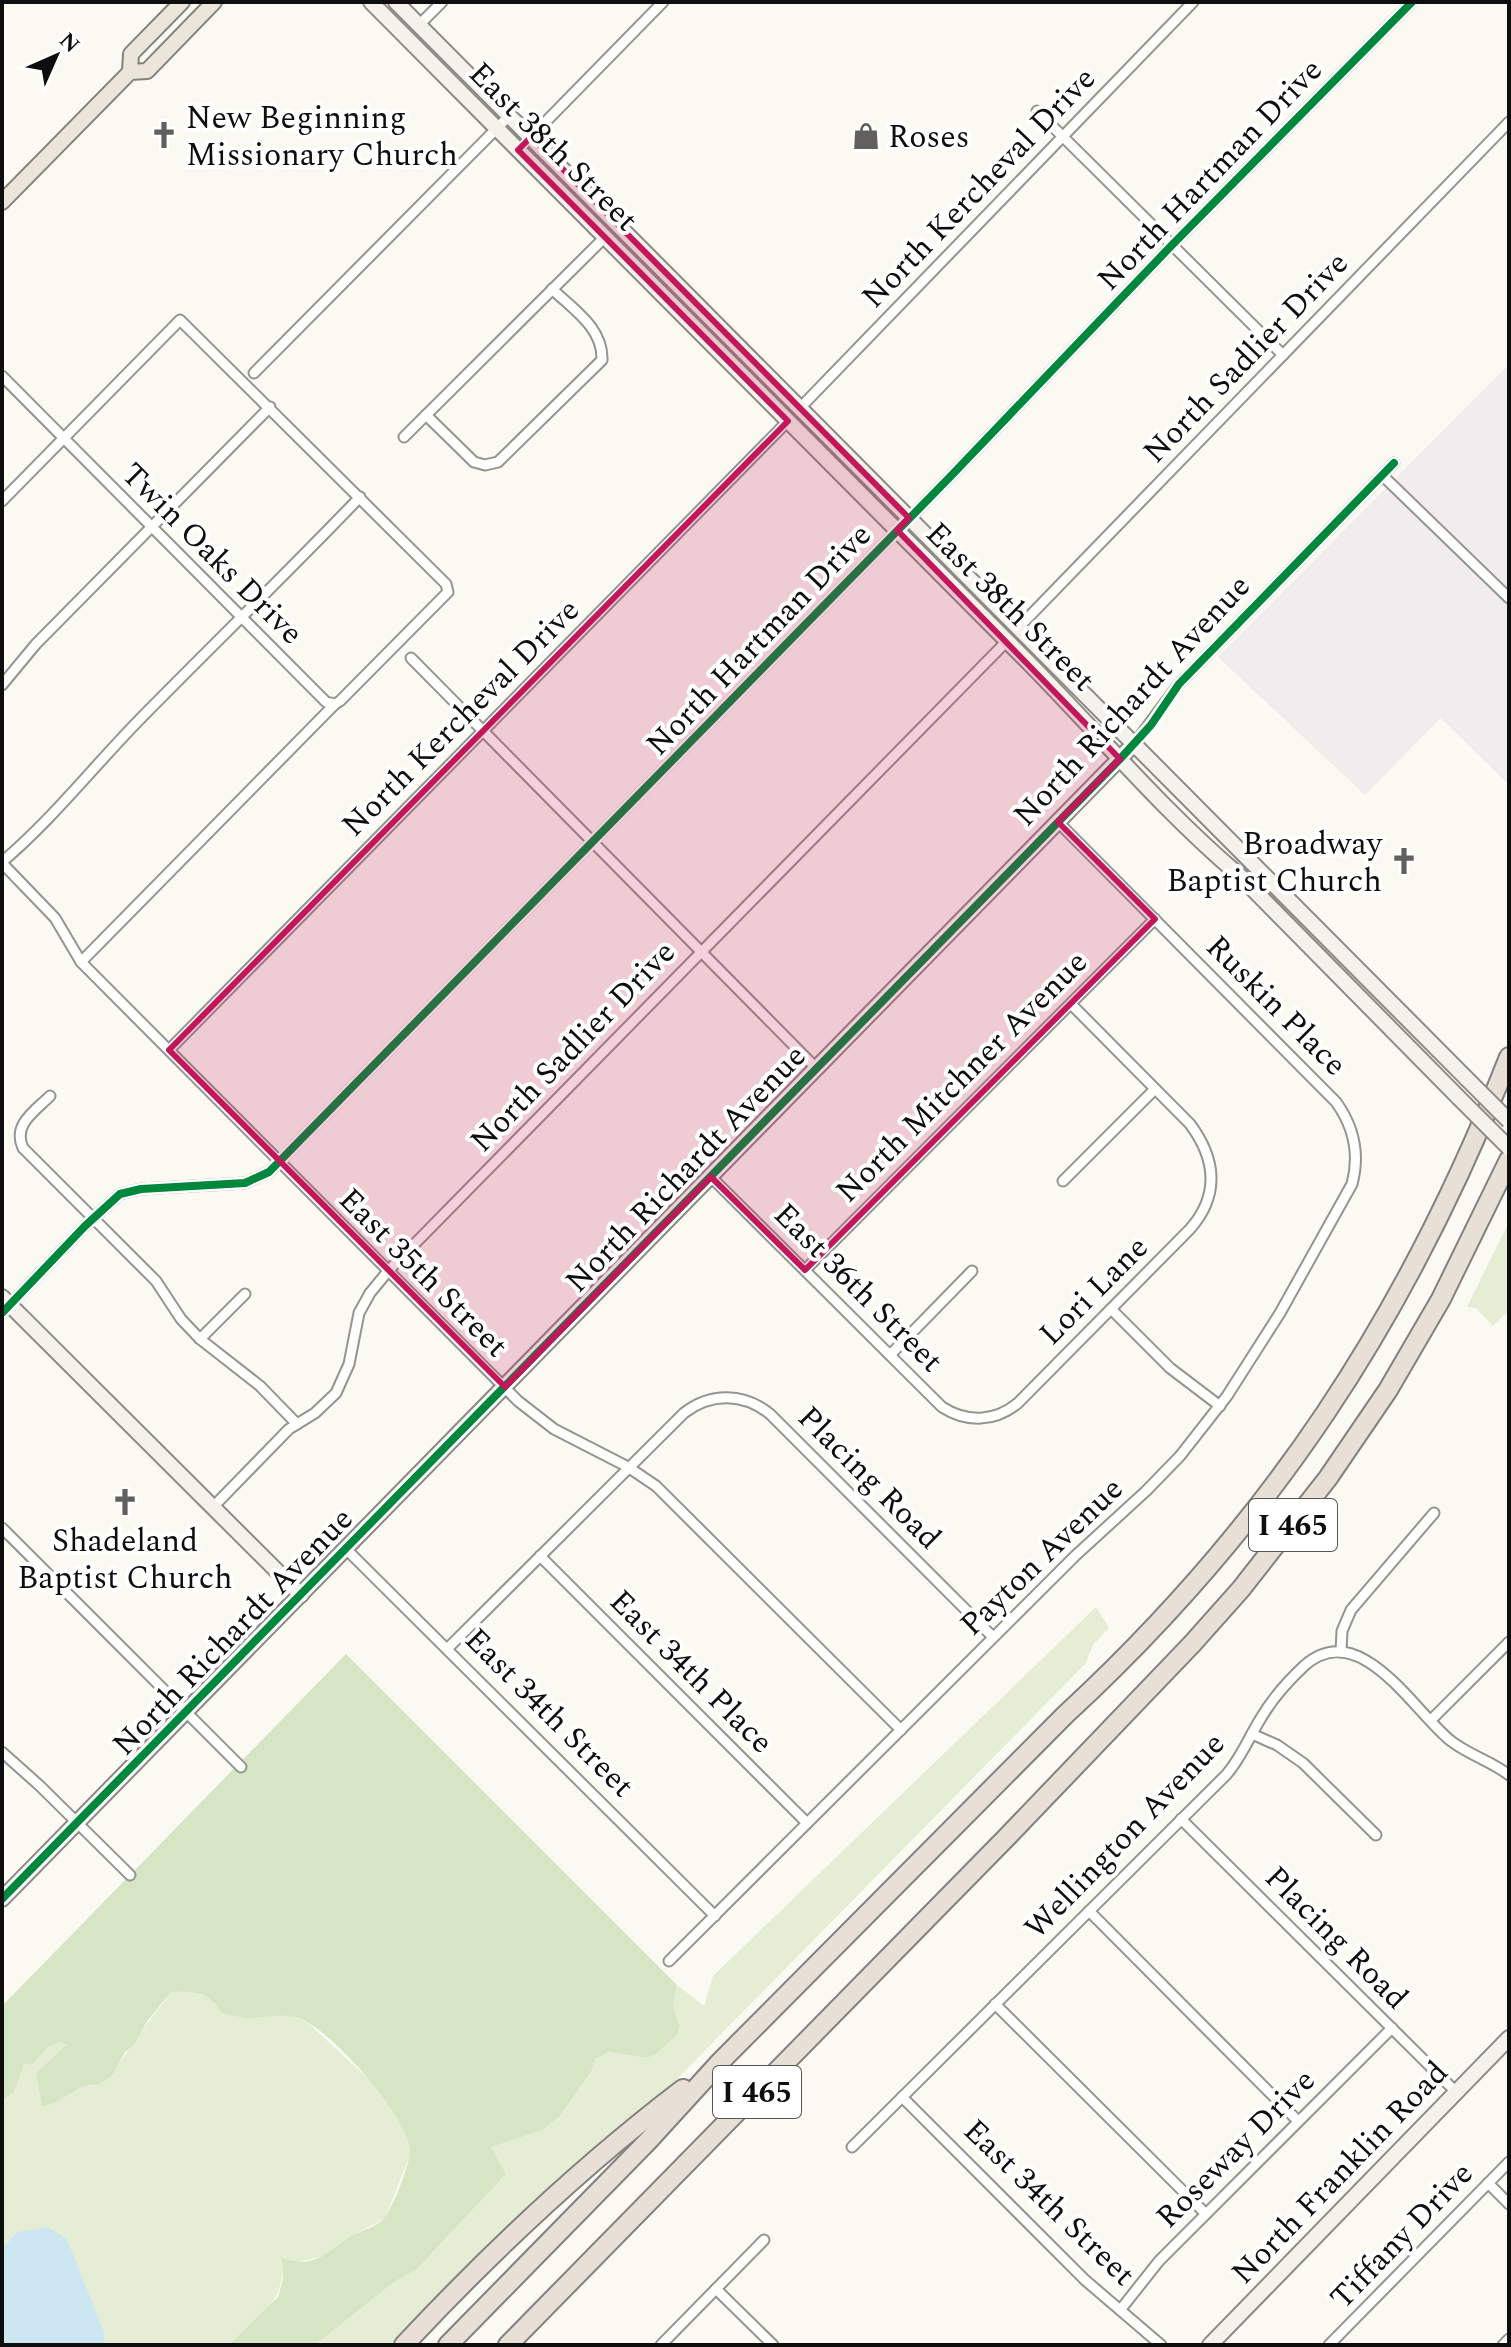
<svg xmlns="http://www.w3.org/2000/svg" width="1511" height="2347" font-family="Spectral,serif">
  <style>
    .industrial { fill: #f1edee }
    .green { fill: #e5eed4 }
    .forest { fill: #d6e5c3 }
    .water { fill: #cce7f1 }
    .lines { fill: none; stroke-linecap: round; stroke-linejoin: round }
    .street-casing { stroke: #949491; stroke-width: 13 }
    .secondary-casing { stroke: #8b8a87; stroke-width: 18 }
    .primary-casing { stroke: #82817e; stroke-width: 18 }
    .highway-casing { stroke: #82817e; stroke-width: 22 }
    .street { stroke: #fefefd; stroke-width: 9 }
    .secondary { stroke: #f4f2ea; stroke-width: 14 }
    .primary { stroke: #ebe5da; stroke-width: 14 }
    .highway { stroke: #e8dfd7; stroke-width: 18 }
    .secondary-bridge-casing { stroke: #8b8a87; stroke-width: 18; stroke-linecap: butt }
    .secondary-bridge { stroke: #f4f2ea; stroke-width: 14 }
    .cycleway-casing { stroke: #fff; stroke-width: 13 }
    .cycleway { stroke: #00873e; stroke-width: 8 }
    .marked { fill: #c2185b; fill-opacity: 0.2; stroke: #c2185b; stroke-width: 6; stroke-linejoin: round }
    .labels { text-anchor: middle; stroke-width: 8; stroke-linejoin: round; paint-order: stroke }
    .shield { fill: #fff; stroke: #565656; stroke-width: 2 }
    .shield-label { font-size: 30px; font-weight: bold; fill: #0e0e0e }
    .poi-label { font-size: 32px; fill: #0e0e0e; stroke: #fff; text-anchor: start }
    .street-label { font-size: 32px; fill: #0e0e0e; stroke: #fff }
  </style>
  <rect width="100%" height="100%" fill="#faf9f2"/>
  <path class="industrial" d="M1509,364V785L1441,718L1365,795L1218,657Z"/>
  <g class="green">
    <path d="M1509,1222V1310L1493,1326L1476,1308L1467,1307Z"/>
    <path d="M1096,1607L1109,1628L1093,1645L1086,1663L673,2083L523,2212L393,2345H315L394,2282L416,2270L506,2174L490,2147L541,2130L560,2116L592,2070L595,2059L609,2052L647,2058L656,2054L677,2035L680,2025C671,2008 673,2002 677,1985L704,2006L713,1976Z"/>
    <path d="M197,1991L210,1997L223,2013L248,2018L268,2014L290,2016L307,2022L377,2087L407,2133L411,2153L385,2218L347,2239L331,2254L282,2266C285,2301 253,2325 229,2345H105L104,2332L17,2232L2,2249V2101L14,2092L24,2064L32,2065L48,2047L60,2042L66,2045L36,2073L79,2089L113,2075C129,2045 151,2020 171,1992Z"/>
  </g>
  <path class="forest" d="M346,1654L677,1985C673,2002 671,2008 680,2025L677,2035L656,2054L647,2058L609,2052L595,2059L592,2070L560,2116L542,2130L491,2147L506,2174L416,2270L394,2282L315,2345H229L278,2297L283,2279L282,2258C313,2269 325,2254 348,2238C359,2231 378,2227 385,2217C393,2207 412,2160 410,2148C405,2114 338,2039 307,2022C287,2011 268,2018 247,2018C239,2017 230,2015 222,2013C209,1991 195,1991 171,1992L148,2020L133,2046L125,2052L113,2075L98,2085C78,2082 62,2104 42,2106L36,2073L66,2045L60,2042L48,2047L32,2065L24,2064L14,2092L2,2101V2006Z"/>
  <path class="water" d="M48,2227L67,2239L104,2332L105,2345H2V2249L17,2232Z"/>
  <g class="lines">
    <g class="street-casing">
      <g id="street">
        <path d="M419,25L442,2"/>
        <path d="M1037,111L1283,355"/>
        <path d="M518,150L663,2"/>
        <path d="M254,373L509,116"/>
        <path d="M2,376L326,702L335,704L340,701L448,592L446,584L180,320L2,501"/>
        <path d="M800,408L1193,2"/>
        <path d="M426,415L474,462L485,465L498,462L602,360C603,328 574,310 552,289"/>
        <path d="M404,437L605,237"/>
        <path d="M1383,476L1509,598"/>
        <path d="M1019,627L1509,122"/>
        <path d="M411,658L816,1068"/>
        <path d="M2,685L36,644L270,407"/>
        <path d="M1135,743L1179,684L1394,463"/>
        <path d="M2,862C55,817 97,762 146,713C217,641 290,570 360,497"/>
        <path d="M2,863L55,918L81,962L518,1401L554,1429L628,1467L656,1486L901,1730"/>
        <path d="M81,962L335,704"/>
        <path d="M169,1050L788,421"/>
        <path d="M50,1096C35,1111 12,1125 23,1148L156,1281L181,1319L200,1339L260,1386L297,1424"/>
        <path d="M711,1177L942,1407C967,1423 995,1422 1018,1403L1190,1229C1220,1195 1216,1159 1190,1124L1071,1004"/>
        <path d="M1063,1181L1155,1089"/>
        <path d="M805,1270L1155,919"/>
        <path d="M1111,1309L1170,1368L1220,1406"/>
        <path d="M2,1313L85,1226L120,1194L141,1189L245,1183L269,1172L948,479L1172,245L1412,2"/>
        <path d="M200,1339L245,1294"/>
        <path d="M890,1355L972,1271"/>
        <path d="M213,1507L289,1429L315,1413L336,1393L349,1364L359,1313L370,1293L389,1270L1007,641"/>
        <path d="M2,1528L241,1767"/>
        <path d="M346,1549L715,1916"/>
        <path d="M540,1556L807,1823"/>
        <path d="M447,1649L684,1413C711,1392 744,1393 770,1414L993,1637"/>
        <path d="M1341,1652L1342,1631L1351,1610L1434,1513"/>
        <path d="M1431,1720L1509,1642"/>
        <path d="M1252,1734L1277,1745L1303,1763L1376,1835"/>
        <path d="M2,1752L40,1786L130,1875"/>
        <path d="M1181,1819L1456,2092"/>
        <path d="M1089,1911L1298,2121"/>
        <path d="M669,1961L1075,1556L1146,1491L1180,1456L1227,1396L1280,1313L1352,1184C1360,1154 1354,1127 1336,1102L1058,822"/>
        <path d="M995,2004L1206,2214"/>
        <path d="M902,2097L1085,2280L1161,2345"/>
        <path d="M852,2147L1226,1775C1241,1758 1249,1737 1261,1718C1272,1699 1288,1681 1304,1666C1360,1616 1414,1712 1451,1741C1469,1755 1491,1761 1509,1775"/>
        <path d="M1488,2183L1509,2204"/>
        <path d="M716,2289L773,2345"/>
        <path d="M1121,2309L1159,2261L1392,2028"/>
        <path d="M661,2345L764,2240"/>
        <path d="M1329,2345L1509,2162"/>
        <path d="M1503,2345L1509,2339"/>
      </g>
    </g>
    <g class="secondary-casing">
      <g id="secondary">
        <path d="M371,2L1028,662C1099,734 1163,811 1240,876L1459,1098"/>
        <path d="M396,2L1467,1079"/>
        <path d="M2,1297L301,1595"/>
        <path d="M2,1899L1135,743"/>
        <path d="M1210,2345L1509,2038"/>
      </g>
    </g>
    <g class="primary-casing">
      <g id="primary">
        <path d="M130,72L131,54L182,2"/>
        <path d="M2,202L130,72L147,71L214,2"/>
      </g>
    </g>
    <g class="highway-casing">
      <g id="highway">
        <path d="M404,2345C491,2252 582,2166 683,2089"/>
        <path d="M448,2345L648,2141L721,2061L1065,1715C1271,1525 1407,1317 1509,1057"/>
        <path d="M508,2345L1006,1838L1192,1644L1241,1589L1328,1478L1388,1390L1441,1299L1509,1160"/>
      </g>
    </g>
    <use href="#street" class="street"/>
    <use href="#secondary" class="secondary"/>
    <use href="#primary" class="primary"/>
    <use href="#highway" class="highway"/>
    <g class="secondary-bridge-casing">
      <g id="secondary-bridge">
        <path d="M1467,1079L1509,1121"/>
        <path d="M1459,1098L1509,1148"/>
      </g>
    </g>
    <use href="#secondary-bridge" class="secondary-bridge"/>
    <g class="cycleway-casing">
      <g id="cycleway">
        <path d="M2,1313L85,1226L120,1194L141,1189L245,1183L269,1172L948,479L1172,245L1412,2"/>
        <path d="M2,1899L1120,759L1151,725L1179,684L1394,463"/>
      </g>
    </g>
    <use href="#cycleway" class="cycleway"/>
  </g>
  <path class="marked" d="M531,137L909,518L897,530L1120,759L1058,822L1155,919L805,1270L711,1177L505,1387L169,1050L788,421L518,150Z"/>
  <defs>
    <g id="church-bare" transform="scale(2.16)"><path d="M-1.2-6h2.4v3.5h3.3v2.4h-3.3V6h-2.4V-.1h-3.3v-2.4h3.3Z" fill="#61605e" stroke="#fff" stroke-width="2.5" paint-order="stroke"/></g>
    <g id="shop-bare" transform="scale(2.16)"><path d="M-5-2.5h2.3a2.7 3.5 0 0 1 5.4 0H5L5.5 6h-11ZM-1.5-2.5h3a1.5 2.3 0 0 0-3 0Z" fill="#61605e" stroke="#fff" stroke-width="2.5" paint-order="stroke"/></g>
  </defs>
  <g fill-rule="evenodd">
    <use href="#church-bare" x="164" y="135"/>
    <use href="#shop-bare" x="866" y="136"/>
    <use href="#church-bare" x="1404" y="861"/>
    <use href="#church-bare" x="125" y="1502"/>
  </g>
  <g class="labels">
    <g class="shield">
      <rect x="1249" y="1499" width="88" height="52" rx="6"/>
      <rect x="713" y="2066" width="88" height="52" rx="6"/>
    </g>
    <g class="shield-label">
      <text x="1293" y="1535">I 465</text>
      <text x="757" y="2102">I 465</text>
    </g>
    <g class="poi-label">
      <text x="186" y="128">New Beginning<tspan x="186" dy="37">Missionary Church</tspan></text>
      <text x="888" y="147">Roses</text>
      <text x="1382" y="854" text-anchor="end">Broadway<tspan x="1382" dy="37">Baptist Church</tspan></text>
      <text x="125" y="1551" text-anchor="middle">Shadeland<tspan x="125" dy="37">Baptist Church</tspan></text>
    </g>
    <g class="street-label">
      <text transform="translate(554 146) rotate(45)" y="11">East 38th Street</text>
      <text transform="translate(1209 174) rotate(-46)" y="11">North Hartman Drive</text>
      <text transform="translate(978 187) rotate(-46)" y="11">North Kercheval Drive</text>
      <text transform="translate(1245 357) rotate(-46)" y="11">North Sadlier Drive</text>
      <text transform="translate(213 553) rotate(45)" y="11">Twin Oaks Drive</text>
      <text transform="translate(1011 606) rotate(45)" y="11">East 38th Street</text>
      <text transform="translate(758 639) rotate(-46)" y="11">North Hartman Drive</text>
      <text transform="translate(1131 700) rotate(-47)" y="11">North Richardt Avenue</text>
      <text transform="translate(460 717) rotate(-45)" y="11">North Kercheval Drive</text>
      <text transform="translate(1277 1005) rotate(45)" y="11">Ruskin Place</text>
      <text transform="translate(572 1046) rotate(-46)" y="11">North Sadlier Drive</text>
      <text transform="translate(961 1076) rotate(-45)" y="11">North Mitchner Avenue</text>
      <text transform="translate(685 1168) rotate(-46)" y="11">North Richardt Avenue</text>
      <text transform="translate(424 1272) rotate(45)" y="11">East 35th Street</text>
      <text transform="translate(859 1287) rotate(45)" y="11">East 36th Street</text>
      <text transform="translate(1093 1290) rotate(-45)" y="11">Lori Lane</text>
      <text transform="translate(870 1477) rotate(45)" y="11">Placing Road</text>
      <text transform="translate(1041 1556) rotate(-44)" y="11">Payton Avenue</text>
      <text transform="translate(232 1631) rotate(-46)" y="11">North Richardt Avenue</text>
      <text transform="translate(692 1671) rotate(45)" y="11">East 34th Place</text>
      <text transform="translate(550 1712) rotate(45)" y="11">East 34th Street</text>
      <text transform="translate(1124 1835) rotate(-46)" y="11">Wellington Avenue</text>
      <text transform="translate(1337 1937) rotate(45)" y="11">Placing Road</text>
      <text transform="translate(1235 2148) rotate(-45)" y="11">Roseway Drive</text>
      <text transform="translate(1339 2172) rotate(-46)" y="11">North Franklin Road</text>
      <text transform="translate(1050 2202) rotate(44)" y="11">East 34th Street</text>
      <text transform="translate(1401 2235) rotate(-46)" y="11">Tiffany Drive</text>
    </g>
  </g>
  <rect width="1511" height="2347" fill="none" stroke="#0e0e0e" stroke-width="8"/>
  <g transform="translate(56 56) rotate(45)" stroke="#ffffff" stroke-width="6" paint-order="stroke">
  <path d="M0-6L14 30L0 20L-14 30Z" fill="#0e0e0e"/>
  <text y="-12" font-size="22" font-weight="bold" text-anchor="middle" fill="#0e0e0e">N</text>
  </g>
</svg>
